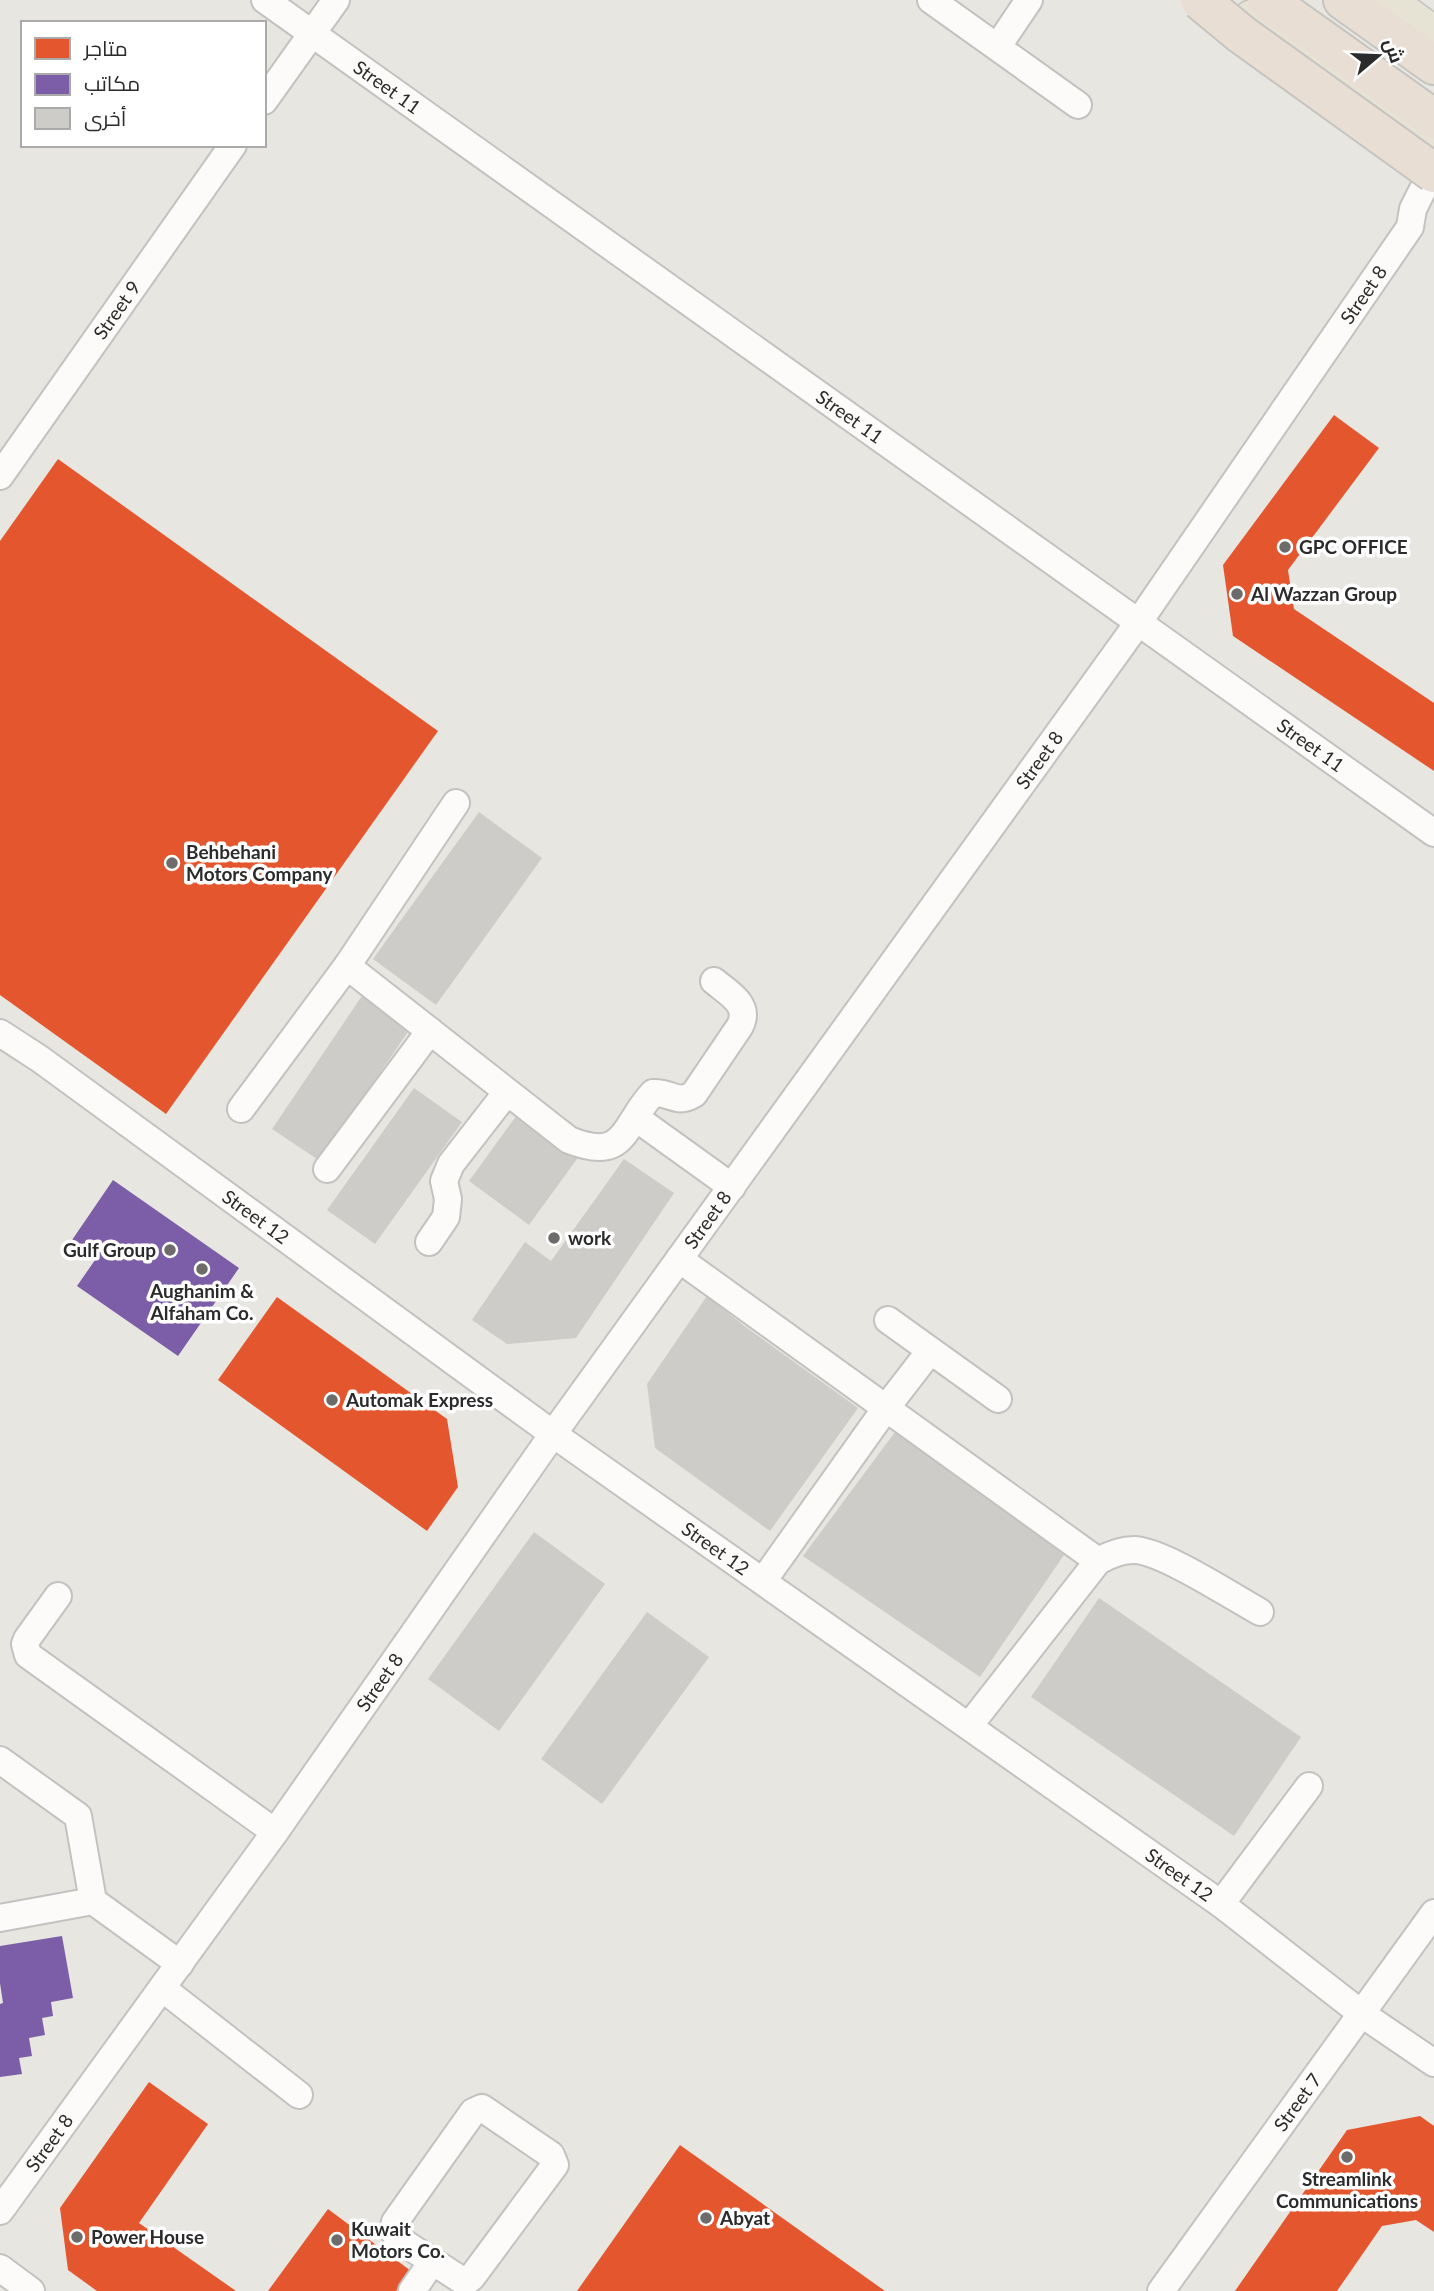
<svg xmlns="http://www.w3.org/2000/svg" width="1434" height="2291" font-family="Lato,Cairo,sans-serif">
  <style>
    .shops { fill: #e4572e }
    .offices { fill: #7b5ea7 }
    .building { fill: #cdccc8 }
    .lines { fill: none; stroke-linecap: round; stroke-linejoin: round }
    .minor-casing { stroke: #c2c2c1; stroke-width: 30 }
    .major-casing { stroke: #c5c4c1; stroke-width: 38 }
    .highway-casing { stroke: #c5c4c1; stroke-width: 42 }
    .minor { stroke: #fcfbfa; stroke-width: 26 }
    .major { stroke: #e6e3d4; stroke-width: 35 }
    .highway { stroke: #e8ded4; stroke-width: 38 }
    .highway-bridge-casing { stroke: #c5c4c1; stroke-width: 42; stroke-linecap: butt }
    .highway-bridge { stroke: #e8ded4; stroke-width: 38 }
    .poi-dot { fill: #6d6c6a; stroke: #fff; stroke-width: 2.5 }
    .labels { text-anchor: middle; stroke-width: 7; stroke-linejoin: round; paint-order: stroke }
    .street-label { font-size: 19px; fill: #2b2b2b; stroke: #fff }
    .poi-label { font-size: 19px; font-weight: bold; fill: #2b2b2b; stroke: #fff; text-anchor: start }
  </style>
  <rect width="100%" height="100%" fill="#e8e6e0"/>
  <g class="shops">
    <path d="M1334,415L1379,448L1288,570L1294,609L1434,703V771L1233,636L1223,565Z"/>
    <path d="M58,459L438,731L166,1114L0,995V541Z"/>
    <path d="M277,1297L447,1419L458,1487L427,1531L218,1380Z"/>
    <path d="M149,2082L208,2124L139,2223L236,2291H97L68,2270L60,2208Z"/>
    <path d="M1420,2116L1434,2126V2232L1416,2220L1382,2226L1337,2291H1235L1347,2130Z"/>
    <path d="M680,2145L885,2291H577Z"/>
    <path d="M328,2209L411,2271L396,2291H268Z"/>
  </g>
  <g class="offices">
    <path d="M113,1180L239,1268L178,1356L77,1286L95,1260L70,1243Z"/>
    <path d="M62,1936L73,1998L51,2002L53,2016L42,2018L45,2035L29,2038L32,2056L19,2058L22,2074L0,2077V2004L3,2003L0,1983V1946Z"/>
  </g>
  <g class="building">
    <path d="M479,812L542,858L436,1005L373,959Z"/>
    <path d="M368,987L416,1020L320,1161L272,1129Z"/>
    <path d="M414,1088L462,1122L375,1244L327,1210Z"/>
    <path d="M522,1108L582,1152L529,1225L469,1181Z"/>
    <path d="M624,1159L674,1193L576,1338L507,1344L472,1320L525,1242L551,1261Z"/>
    <path d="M707,1296L743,1325L858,1408L770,1531L655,1448L647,1384Z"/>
    <path d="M898,1428L1064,1555L980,1677L803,1556Z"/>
    <path d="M534,1532L605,1584L499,1731L428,1679Z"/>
    <path d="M1099,1598L1301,1737L1234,1836L1031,1697Z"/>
    <path d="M647,1612L709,1657L602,1804L541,1759Z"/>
  </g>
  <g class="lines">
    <g class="minor-casing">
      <g id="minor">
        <path id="s1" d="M265,0L1434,833"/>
        <path d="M931,0L1078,105"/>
        <path d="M998,46L1029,0"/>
        <path d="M264,101L336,0"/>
        <path id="s2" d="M0,476L233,145"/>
        <path d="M347,966L569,1140C627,1163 622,1126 653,1093C672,1092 676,1105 694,1094L740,1026C751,1004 728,993 714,981"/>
        <path id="s3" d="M0,1033L40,1059L553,1434L1221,1904L1362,2014L1434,2063"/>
        <path d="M241,1109L347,966L456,803"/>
        <path d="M636,1118L732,1187"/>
        <path d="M327,1169L430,1031"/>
        <path d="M429,1242L446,1217L448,1199L444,1181L451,1164L507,1092"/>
        <path d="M679,1259L1098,1561"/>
        <path d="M888,1320L998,1399"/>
        <path d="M763,1581L886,1408L930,1351"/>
        <path d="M58,1596L27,1639L25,1644L28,1655L275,1832"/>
        <path d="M969,1726L1098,1561C1109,1555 1121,1550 1134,1550C1161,1550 1233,1597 1260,1612"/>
        <path d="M0,1760L78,1816L93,1901L180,1964"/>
        <path d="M1221,1904L1309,1786"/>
        <path d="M0,1918L93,1901"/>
        <path d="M162,1988L299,2095"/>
        <path d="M482,2108L551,2155L555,2165L472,2277L467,2281H463L398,2239L393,2230L395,2222L473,2112Z"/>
        <path id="s4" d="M0,2211L275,1832L553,1434L1138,623L1410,227L1413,209L1434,167"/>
        <path d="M0,2268L31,2291"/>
        <path d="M412,2291L432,2262"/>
        <path id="s5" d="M1161,2291L1434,1913"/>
      </g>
    </g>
    <g class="major-casing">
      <g id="major">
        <path d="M1387,0L1434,34"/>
        <path d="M1251,18L1434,147"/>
      </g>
    </g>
    <g class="highway-casing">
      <g id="highway">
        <path d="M1267,0L1434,119"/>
        <path d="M1343,0L1434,65"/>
      </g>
    </g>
    <use href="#minor" class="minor"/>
    <use href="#major" class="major"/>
    <use href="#highway" class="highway"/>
    <g class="highway-bridge-casing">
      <path id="highway-bridge" d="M1200,0L1241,34L1434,173"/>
    </g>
    <use href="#highway-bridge" class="highway-bridge"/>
  </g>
  <g class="poi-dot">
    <circle cx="1285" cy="547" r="7"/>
    <circle cx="1237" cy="594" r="7"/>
    <circle cx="172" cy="863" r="7"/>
    <circle cx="554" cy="1238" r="7"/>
    <circle cx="170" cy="1250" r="7"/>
    <circle cx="202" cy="1269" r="7"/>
    <circle cx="332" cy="1400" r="7"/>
    <circle cx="1347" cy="2157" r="7"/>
    <circle cx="706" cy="2218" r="7"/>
    <circle cx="77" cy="2237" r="7"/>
    <circle cx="337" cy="2240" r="7"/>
  </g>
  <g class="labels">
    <g class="street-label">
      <text dy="7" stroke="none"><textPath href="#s1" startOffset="150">Street 11</textPath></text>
      <text dy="7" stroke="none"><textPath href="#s4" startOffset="2352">Street 8</textPath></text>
      <text dy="7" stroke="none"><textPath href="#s2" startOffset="203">Street 9</textPath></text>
      <text dy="7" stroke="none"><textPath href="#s1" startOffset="718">Street 11</textPath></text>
      <text dy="7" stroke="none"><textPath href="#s1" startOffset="1284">Street 11</textPath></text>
      <text dy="7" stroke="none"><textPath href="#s4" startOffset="1785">Street 8</textPath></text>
      <text dy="7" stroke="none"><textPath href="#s3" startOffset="315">Street 12</textPath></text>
      <text dy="7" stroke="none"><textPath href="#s4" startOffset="1218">Street 8</textPath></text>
      <text dy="7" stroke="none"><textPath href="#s3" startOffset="882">Street 12</textPath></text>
      <text dy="7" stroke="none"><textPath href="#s4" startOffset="651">Street 8</textPath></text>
      <text dy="7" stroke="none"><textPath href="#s3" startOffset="1449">Street 12</textPath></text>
      <text dy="7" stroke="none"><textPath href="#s5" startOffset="233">Street 7</textPath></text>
      <text dy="7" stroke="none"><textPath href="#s4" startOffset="84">Street 8</textPath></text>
    </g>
    <g class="poi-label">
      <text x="1299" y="554">GPC OFFICE</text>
      <text x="1251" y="601">Al Wazzan Group</text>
      <text x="186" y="859">Behbehani<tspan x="186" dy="22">Motors Company</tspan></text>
      <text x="568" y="1245">work</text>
      <text x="156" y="1257" text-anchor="end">Gulf Group</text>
      <text x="202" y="1298" text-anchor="middle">Aughanim &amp;<tspan x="202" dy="22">Alfaham Co.</tspan></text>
      <text x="346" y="1407">Automak Express</text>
      <text x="1347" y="2186" text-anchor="middle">Streamlink<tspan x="1347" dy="22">Communications</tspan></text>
      <text x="720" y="2225">Abyat</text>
      <text x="351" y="2236">Kuwait<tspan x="351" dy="22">Motors Co.</tspan></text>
      <text x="91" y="2244">Power House</text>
    </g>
  </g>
  <rect x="21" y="21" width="245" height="126" fill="#ffffff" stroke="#aaaaaa" stroke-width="2"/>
  <rect x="35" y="38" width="35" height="21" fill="#e4572e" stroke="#aaaaaa" stroke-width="2"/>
  <text x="84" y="56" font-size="21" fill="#2b2b2b">متاجر</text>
  <rect x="35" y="74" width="35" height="21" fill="#7b5ea7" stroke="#aaaaaa" stroke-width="2"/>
  <text x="84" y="91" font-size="21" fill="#2b2b2b">مكاتب</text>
  <rect x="35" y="108" width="35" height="21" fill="#cdccc8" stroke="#aaaaaa" stroke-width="2"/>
  <text x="84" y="126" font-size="21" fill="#2b2b2b">أخرى</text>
  <g transform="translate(1378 56) rotate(71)" stroke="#ffffff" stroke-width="5" paint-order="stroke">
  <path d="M0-5L12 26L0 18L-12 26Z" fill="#2b2b2b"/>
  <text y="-10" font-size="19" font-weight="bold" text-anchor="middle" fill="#2b2b2b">ش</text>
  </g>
</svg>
